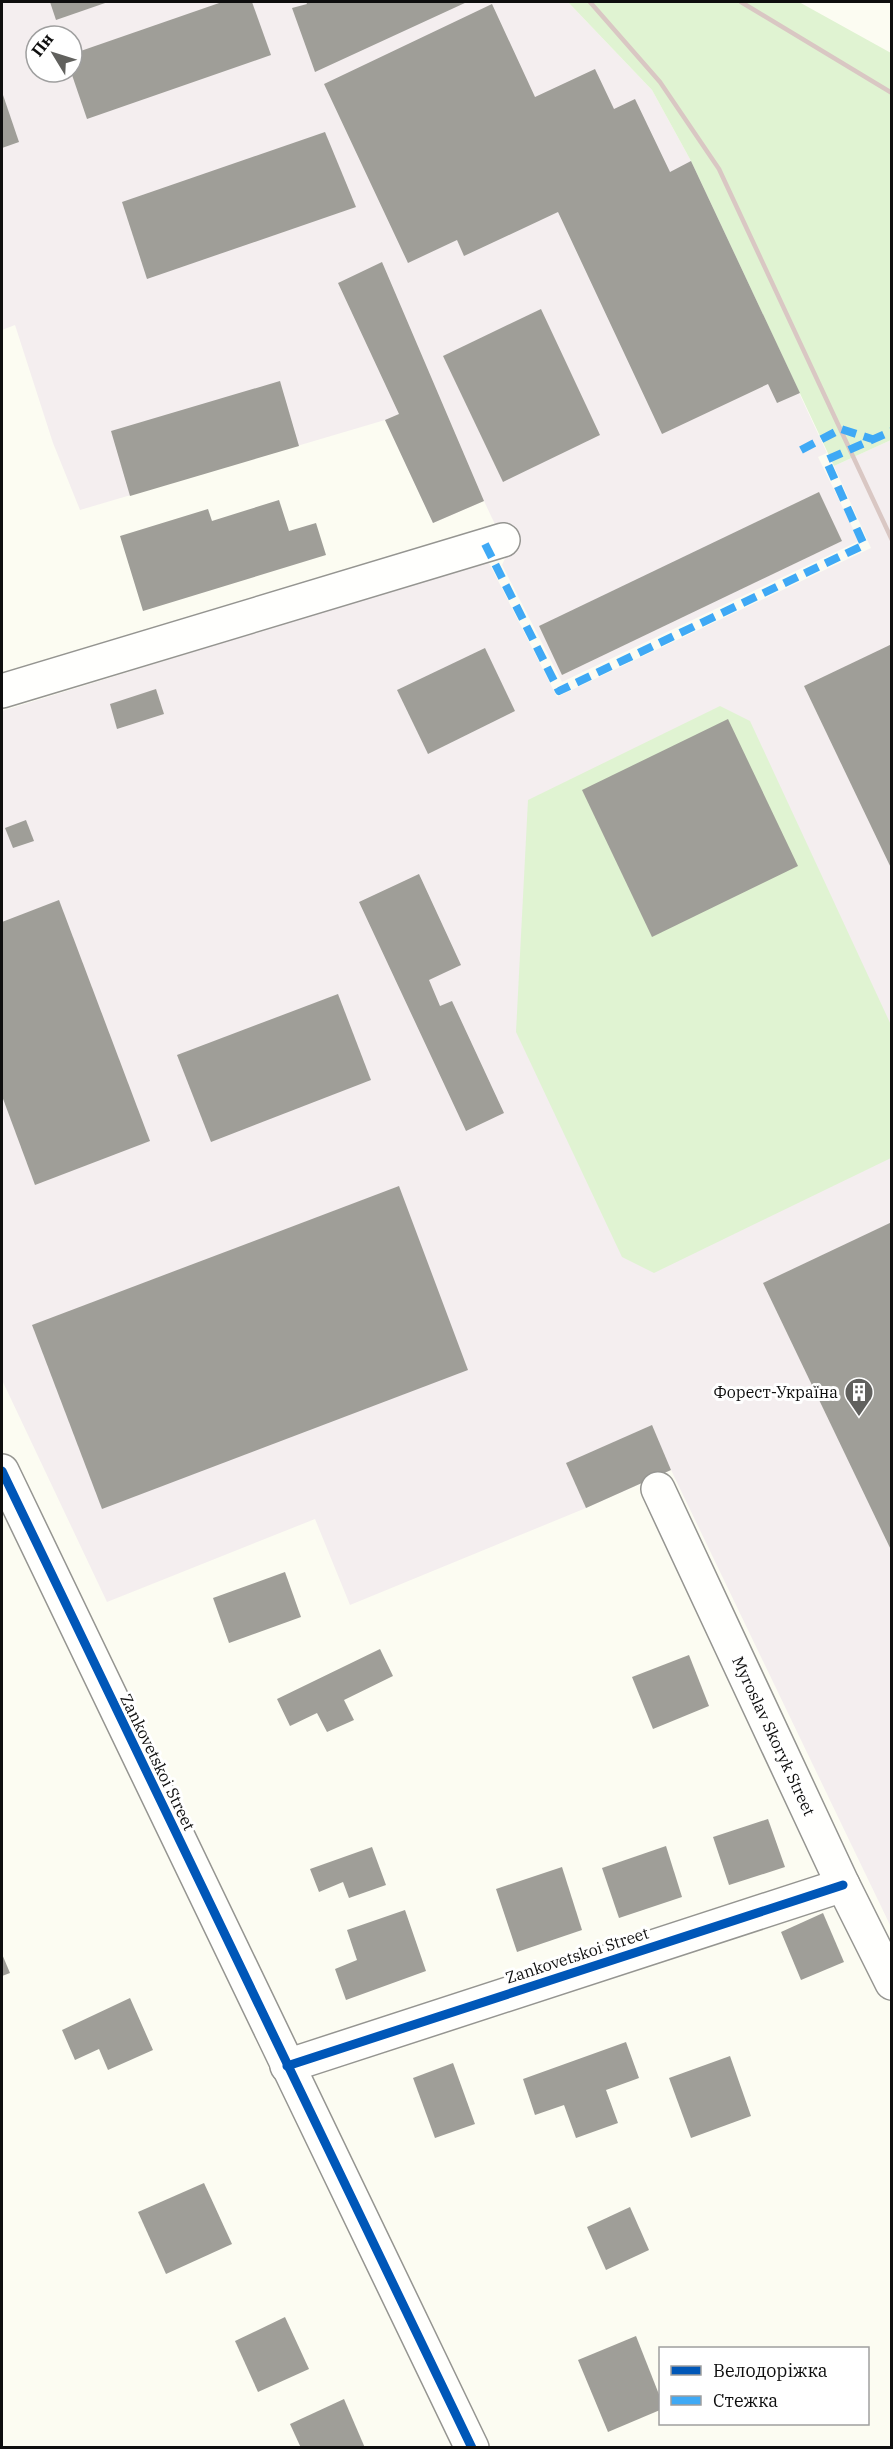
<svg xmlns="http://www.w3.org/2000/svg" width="893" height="2449" font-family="'IBM Plex Serif',serif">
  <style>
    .industrial { fill: #f4eeef; fill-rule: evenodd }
    .green { fill: #e0f3d2 }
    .building { fill: #9f9e98 }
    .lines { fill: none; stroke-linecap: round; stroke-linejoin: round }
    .minor-casing { stroke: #959591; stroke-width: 36 }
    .minor { stroke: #fffffd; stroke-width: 33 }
    .rail { stroke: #d9c7c3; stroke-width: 4.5 }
    .quiet { stroke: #3fa9f5; stroke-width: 8; stroke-dasharray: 15 8; stroke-linecap: butt }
    .cycleway-casing { stroke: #fff; stroke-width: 13 }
    .cycleway { stroke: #0057b8; stroke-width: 9 }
    .labels { text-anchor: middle; stroke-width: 6; stroke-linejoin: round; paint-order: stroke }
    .poi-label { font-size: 16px; fill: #0e0e0e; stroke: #fff; text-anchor: end }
    .street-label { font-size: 16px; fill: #0e0e0e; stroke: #fff }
  </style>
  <rect width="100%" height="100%" fill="#fcfcf2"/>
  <g class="industrial">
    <path d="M2,2H568L652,90L691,161L827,453L818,457L859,541L562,682L502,565L508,552L484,501L433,523L385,420L80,510L53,443L15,325L2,330ZM36,36H72V72H36Z"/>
    <path d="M891,440V1927L671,1470L586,1508L350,1605L315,1519L107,1602L2,1380V711L488,561L557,697L871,548L834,466Z"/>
  </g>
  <g class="green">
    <path d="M568,2H799L891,53V440L834,466L691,161L652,90Z"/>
    <path d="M720,706L750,721L891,1025V1158L654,1273L622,1257L516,1032L528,800Z"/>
  </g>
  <g class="building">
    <path d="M50,2H108L56,20Z"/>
    <path d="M222,2H252L271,55L87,119L71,72L72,54Z"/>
    <path d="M306,2H467L315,72L292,8L307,4Z"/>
    <path d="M492,4L535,97L595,69L614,109L635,99L670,172L691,161L800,393L777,403L768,384L662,434L558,212L464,256L457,240L408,263L324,84Z"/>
    <path d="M2,92L19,142L2,148Z"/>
    <path d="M325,132L356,207L147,279L122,202Z"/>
    <path d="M382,262L484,501L433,523L385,420L399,414L338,283Z"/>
    <path d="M541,309L600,435L503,482L443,356Z"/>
    <path d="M280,381L299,446L130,496L111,431Z"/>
    <path d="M819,492L842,541L562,675L539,626Z"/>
    <path d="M279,500L289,531L316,523L326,555L143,611L120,536L208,509L212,521Z"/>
    <path d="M892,644V870L804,686Z"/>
    <path d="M485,648L515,711L428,754L397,690Z"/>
    <path d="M156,689L164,714L117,729L110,704Z"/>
    <path d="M728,719L798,866L652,937L582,790Z"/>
    <path d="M26,820L34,841L13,848L5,828Z"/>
    <path d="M419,874L461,965L429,980L440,1006L452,1001L504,1113L466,1131L359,902Z"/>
    <path d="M59,900L150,1141L35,1185L2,1096V922Z"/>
    <path d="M338,994L371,1080L211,1142L177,1055Z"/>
    <path d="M399,1186L468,1370L102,1509L32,1325Z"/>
    <path d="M892,1222V1552L763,1283Z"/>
    <path d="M652,1425L671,1470L586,1508L566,1463Z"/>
    <path d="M285,1572L301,1617L229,1643L213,1598Z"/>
    <path d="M380,1649L393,1676L344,1700L354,1720L327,1732L317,1713L290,1726L277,1699Z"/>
    <path d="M689,1655L709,1706L653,1729L632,1677Z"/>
    <path d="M768,1819L785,1867L729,1885L713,1837Z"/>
    <path d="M666,1846L682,1897L619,1918L602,1868Z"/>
    <path d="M372,1847L386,1885L349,1898L343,1882L319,1892L310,1869Z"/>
    <path d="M562,1867L582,1930L517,1952L496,1889Z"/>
    <path d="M405,1910L426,1971L346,2000L335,1969L357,1960L347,1930Z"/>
    <path d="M823,1913L844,1962L801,1980L781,1932Z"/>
    <path d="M2,1954L10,1973L2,1976Z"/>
    <path d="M130,1998L153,2050L108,2070L99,2049L75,2060L62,2030Z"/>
    <path d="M626,2042L639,2078L606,2090L618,2123L576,2138L564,2105L535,2115L523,2079Z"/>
    <path d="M730,2056L751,2116L691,2138L669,2078Z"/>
    <path d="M453,2063L475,2124L435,2138L413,2078Z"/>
    <path d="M204,2183L232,2244L166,2274L138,2212Z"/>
    <path d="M630,2207L649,2250L606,2270L587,2227Z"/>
    <path d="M285,2317L309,2369L258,2392L235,2341Z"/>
    <path d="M636,2336L660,2397V2410L608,2432L578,2360Z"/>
    <path d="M344,2399L365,2448H301L290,2424Z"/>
  </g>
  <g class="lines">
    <g class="minor-casing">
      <g id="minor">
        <path d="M2,691L503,540"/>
        <path d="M2,1471L472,2448"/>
        <path d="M658,1489L843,1885L892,1983"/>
        <path d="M287,2066L843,1885"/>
      </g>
    </g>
    <use href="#minor" class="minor"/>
    <g class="rail">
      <path d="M590,2L660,82L719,169L892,540"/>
      <path d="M741,2L892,93"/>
    </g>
    <g class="quiet">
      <path d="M801,450L841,429L872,439"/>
      <path d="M485,544L559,691L864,545L826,460L892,431"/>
    </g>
    <g class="cycleway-casing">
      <g id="cycleway">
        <path d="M2,1471L472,2448"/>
        <path d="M287,2066L843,1885"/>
      </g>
    </g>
    <use href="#cycleway" class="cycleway"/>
  </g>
  <defs>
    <g id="building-pin" transform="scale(1.5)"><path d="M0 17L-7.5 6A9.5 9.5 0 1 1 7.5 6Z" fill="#61615e" stroke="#fff"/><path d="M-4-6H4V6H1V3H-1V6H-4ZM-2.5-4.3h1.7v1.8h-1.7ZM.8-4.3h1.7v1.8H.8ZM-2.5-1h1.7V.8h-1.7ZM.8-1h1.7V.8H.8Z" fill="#fff"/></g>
  </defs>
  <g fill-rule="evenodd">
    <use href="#building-pin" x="859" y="1392"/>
  </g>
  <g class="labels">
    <g class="poi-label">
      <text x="838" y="1398">Форест-Україна</text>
    </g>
    <g class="street-label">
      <text transform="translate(774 1736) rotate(65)" y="6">Myroslav Skoryk Street</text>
      <text transform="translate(158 1762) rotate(64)" y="6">Zankovetskoi Street</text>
      <text transform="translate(577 1955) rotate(-18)" y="6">Zankovetskoi Street</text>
    </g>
  </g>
  <rect width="893" height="2449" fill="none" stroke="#0e0e0e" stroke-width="6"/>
  <rect x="659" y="2347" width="210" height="78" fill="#ffffff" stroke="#9f9f9f" stroke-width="1.5"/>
  <rect x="671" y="2366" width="30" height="9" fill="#0057b8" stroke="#9f9f9f" stroke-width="1.5"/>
  <text x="713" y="2377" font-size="18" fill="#0e0e0e">Велодоріжка</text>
  <rect x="671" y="2396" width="30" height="9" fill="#3fa9f5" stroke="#9f9f9f" stroke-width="1.5"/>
  <text x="713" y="2407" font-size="18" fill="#0e0e0e">Стежка</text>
  <g transform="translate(54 54) rotate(308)"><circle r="28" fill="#ffffff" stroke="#9f9f9f" stroke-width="1.5"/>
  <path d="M0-4.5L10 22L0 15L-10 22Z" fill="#61615e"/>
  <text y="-9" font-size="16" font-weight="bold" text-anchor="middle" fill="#0e0e0e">Пн</text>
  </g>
</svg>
